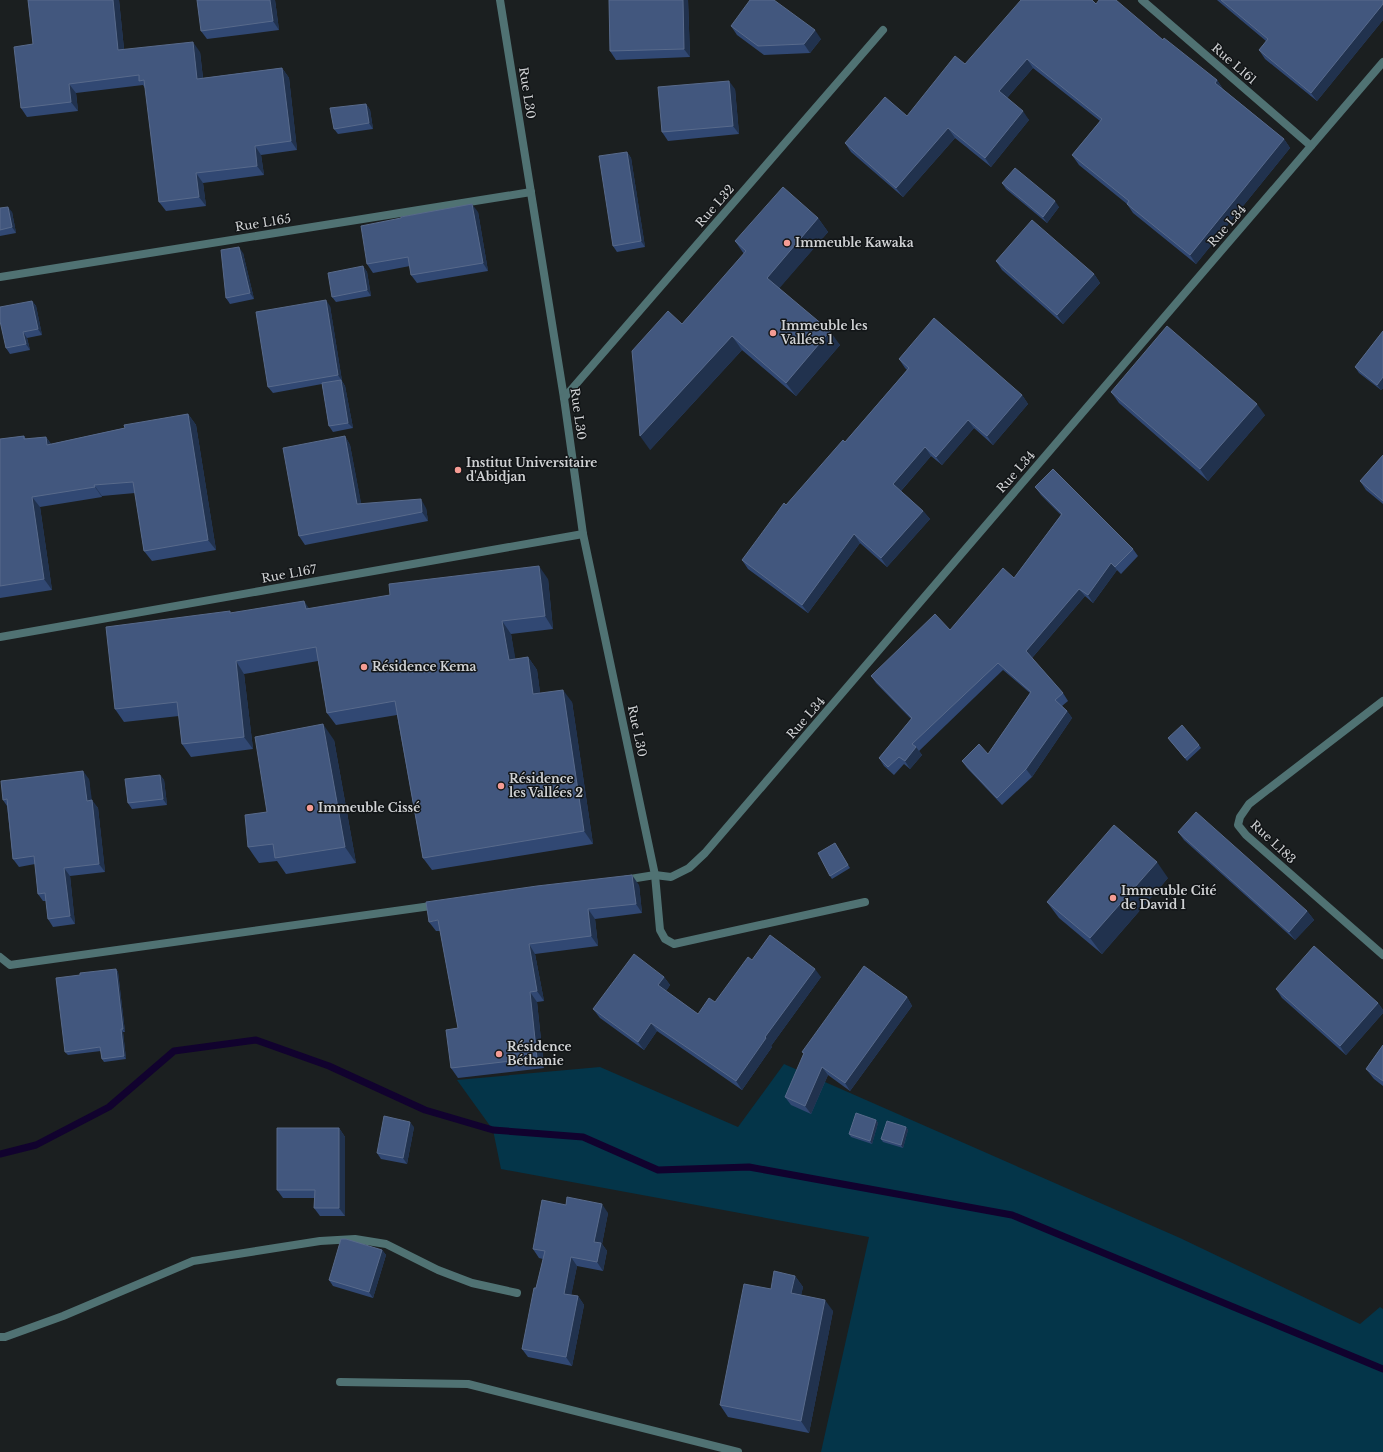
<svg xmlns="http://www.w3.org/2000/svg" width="1383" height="1452" font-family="'Libre Baskerville',serif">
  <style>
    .green { fill: #043549 }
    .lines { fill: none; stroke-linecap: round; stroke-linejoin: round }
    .stream { stroke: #11022e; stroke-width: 7 }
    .street { stroke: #507273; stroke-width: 8 }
    .wall { fill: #314873 }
    .shaded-wall { fill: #21324e }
    .building { fill: #42577e; stroke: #586a8b }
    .poi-dot { fill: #f59c94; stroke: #121517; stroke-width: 1.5 }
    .labels { text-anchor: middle; stroke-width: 3; stroke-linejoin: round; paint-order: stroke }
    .street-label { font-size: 12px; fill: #d0d2d4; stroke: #121517 }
    .poi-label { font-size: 12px; font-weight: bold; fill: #d0d2d4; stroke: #121517; text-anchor: start }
  </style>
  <rect width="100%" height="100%" fill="#1b1f20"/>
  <path class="green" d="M784,1064L1180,1238L1360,1324L1380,1307L1383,1309V1452H821L869,1237L501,1169L493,1130L457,1080L600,1067L738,1127Z"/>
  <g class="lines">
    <path class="stream" d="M0,1154L36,1145L109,1107L174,1051L256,1040L329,1066L425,1110L493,1130L583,1137L658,1170L749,1167L1012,1215L1383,1369"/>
    <g class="street">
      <path d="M500,0L564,398L583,534L655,875L660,930L665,939L674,944L865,902"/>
      <path d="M1142,0L1311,146"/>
      <path d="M0,277L531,192"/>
      <path d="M564,398L883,30"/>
      <path d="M0,637L583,534"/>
      <path d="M1383,701L1249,804L1240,817L1238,825L1246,835L1383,955"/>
      <path d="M624,880L655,875L671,877L689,868L705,853L1383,62"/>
      <path d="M0,957L10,965L438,905"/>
      <path d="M0,1337H5L63,1316L193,1261L320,1241L355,1239L386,1244L438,1270L472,1283L517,1293"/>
      <path d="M340,1382L468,1384L738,1452"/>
    </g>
  </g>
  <g class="wall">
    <path d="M28,0H119L124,49L200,52L203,78L282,68L289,78L297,150L261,155L264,175L203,183L206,206L166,211L159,202L146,90L143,85L76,93L78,111L27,117L21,108L33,44Z"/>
    <path d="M275,0L279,30L207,39L201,31Z"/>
    <path d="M609,0H688L690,57L616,60L610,51Z"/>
    <path d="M1217,0H1383V20L1317,101L1265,59L1259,50L1266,41Z"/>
    <path d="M1096,4L1163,40L1217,80L1223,89L1284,139L1290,148L1196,264L1133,213L1127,204L1079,165L1072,155L1100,121L1033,68L1007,98L1029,120L991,167L955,138L903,197L851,152L845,143L907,116L965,64Z"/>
    <path d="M731,26L821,39L810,53L764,55L737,35Z"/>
    <path d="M735,89L739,134L668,141L662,132Z"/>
    <path d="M366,104L370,110L373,129L338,134L334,129Z"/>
    <path d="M627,152L631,158L645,247L617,252L613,246Z"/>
    <path d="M1002,183L1059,207L1047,223L1006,189Z"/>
    <path d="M0,208L12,212L16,233L0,236Z"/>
    <path d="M478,212L488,271L417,283L411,275L410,266L373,273L367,264Z"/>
    <path d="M818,218L828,232L779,288L840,345L796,396L742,350L650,450L682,324L744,254L735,241Z"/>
    <path d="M243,253L254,299L230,304L226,298Z"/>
    <path d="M996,261L1094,274L1100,283L1063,324L1002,270Z"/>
    <path d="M363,266L367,272L371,296L336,302L332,297Z"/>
    <path d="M32,301L36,306L42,335L27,338L30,350L10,354L6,348Z"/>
    <path d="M330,306L342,381L345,386L353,428L333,432L329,426L322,384L273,393L268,387Z"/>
    <path d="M1383,331V388L1381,390L1359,373L1355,367Z"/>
    <path d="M899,359L1022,395L1028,404L993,445L974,428L942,465L931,456L901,491L923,511L930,519L887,567L860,543L808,613L748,569L742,560L786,505L845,442L907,370L905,368Z"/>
    <path d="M1111,392L1265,415L1208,481L1119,403Z"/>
    <path d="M188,414L196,425L216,550L152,561L144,551L135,493L102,496V497L40,507L52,590L0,598V439L24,436L26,439L46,437L51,444Z"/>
    <path d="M345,436L350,445L361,504L426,508L428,521L305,545L299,536Z"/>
    <path d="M1383,455V504L1366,490L1360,481Z"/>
    <path d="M1035,487L1133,549L1138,556L1121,574L1117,570L1093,603L1085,596L1032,658L1063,693L1068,701L1062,706L1067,711L1072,718L1032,777L1002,805L967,768L962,761L988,754L1030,693L1003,670L919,751L922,755L910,769L904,764L894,775L884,766L879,758L911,719L876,683L871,676L950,630L1014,578L1061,515L1041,495Z"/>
    <path d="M548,579L553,629L511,634L515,659L528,657L537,670L540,693L572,702L593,844L432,870L423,858L397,715L336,725L327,713L318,661L244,674L253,749L191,757L182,744L179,716L124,722L115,709L310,609Z"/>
    <path d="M1168,738L1199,745L1201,748L1187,761Z"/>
    <path d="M334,740L356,863L286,874L277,861L259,863L248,847Z"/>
    <path d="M160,775L164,780L167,805L132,809L128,803Z"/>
    <path d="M89,779L91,800L98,808L105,872L70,876L75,924L53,927L48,919L46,901H43L38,894L35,864L19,867L13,859L7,806L3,800Z"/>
    <path d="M1178,832L1307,911L1314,920L1295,940L1184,840Z"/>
    <path d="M835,843L850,868L832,879L830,876Z"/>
    <path d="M1168,878L1102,954L1059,918L1047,902Z"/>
    <path d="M639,885L642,913L595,919L598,946L535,954L544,1001L537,1002L544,1068L458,1078L451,1068L458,1028L440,931H436L429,922Z"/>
    <path d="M752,960L821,977L771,1046L772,1047L742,1090L657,1031L644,1050L600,1018L593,1009L664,977L670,985L666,991L698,1014L715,1002Z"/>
    <path d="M116,969L118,972L125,1032H123L126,1059L104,1062L102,1059L101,1051L68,1055L65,1052L80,975Z"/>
    <path d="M1276,989L1378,1003L1383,1010V1013L1346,1055L1282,998Z"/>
    <path d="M907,997L912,1006L850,1091L828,1075L811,1114L791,1105L785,1097L804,1054L802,1052Z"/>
    <path d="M1383,1045V1086L1374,1079L1366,1069Z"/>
    <path d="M876,1120L878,1123L872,1144L851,1137L849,1134Z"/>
    <path d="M414,1127L407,1164L381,1159L377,1153Z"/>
    <path d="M906,1127L908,1130L903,1148L883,1142L881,1139Z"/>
    <path d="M339,1128L345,1137V1216H320L314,1208V1198H283L277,1190Z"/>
    <path d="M566,1205L608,1213L602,1244L607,1251L603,1271L577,1266L571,1295L578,1296L584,1305L572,1366L528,1357L522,1349L543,1259L539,1258L533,1249Z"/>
    <path d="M382,1250L386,1255L373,1298L333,1286L329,1280Z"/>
    <path d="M795,1276L803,1287L801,1295L833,1311L809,1433L728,1417L720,1405L771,1289Z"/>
  </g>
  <g class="shaded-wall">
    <path d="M113,0H119L125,59L118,50Z"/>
    <path d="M270,0H275L279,30L273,21Z"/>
    <path d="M683,0H688L690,57L684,49Z"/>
    <path d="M1383,4V20L1317,101L1311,93Z"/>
    <path d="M815,30L821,39L810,53L804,44Z"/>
    <path d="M193,42L200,52L204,88L197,79Z"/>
    <path d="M1027,59L1033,68L1005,100L999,91Z"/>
    <path d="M282,68L289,78L297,150L291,141Z"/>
    <path d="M1217,80L1223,90L1215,83Z"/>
    <path d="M729,81L735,89L739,134L733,126Z"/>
    <path d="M69,84L76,93L78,111L71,102Z"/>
    <path d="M366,104L370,110L373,129L369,123Z"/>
    <path d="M1023,111L1029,120L991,167L985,158Z"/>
    <path d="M948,128L955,138L903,197L896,188Z"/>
    <path d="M1284,139L1290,148L1196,264L1190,255Z"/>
    <path d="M255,146L261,155L264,175L257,166Z"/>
    <path d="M627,152L631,158L645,247L641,241Z"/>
    <path d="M196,173L203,183L206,206L199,197Z"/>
    <path d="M1055,201L1059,207L1047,223L1043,217Z"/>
    <path d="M472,204L478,212L488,271L483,263Z"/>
    <path d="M8,207L12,212L16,233L12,227Z"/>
    <path d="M818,218L828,232L777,291L767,278Z"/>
    <path d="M239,247L243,253L254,299L250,293Z"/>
    <path d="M363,266L367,272L371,296L367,290Z"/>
    <path d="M1094,274L1100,283L1063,324L1057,315Z"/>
    <path d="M326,300L330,306L342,381L338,375Z"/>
    <path d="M32,301L36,306L42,335L38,329Z"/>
    <path d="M830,331L840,345L796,396L786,383Z"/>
    <path d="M23,332L27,338L30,350L26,344Z"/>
    <path d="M732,336L742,350L650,450L640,436Z"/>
    <path d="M1383,377V388L1381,390L1377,385Z"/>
    <path d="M341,380L345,386L353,428L348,423Z"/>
    <path d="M1022,395L1028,404L993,445L987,436Z"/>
    <path d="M1257,404L1265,415L1208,481L1200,469Z"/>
    <path d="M188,414L196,425L216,550L208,540Z"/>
    <path d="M968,420L974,428L942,465L936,457Z"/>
    <path d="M345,436L350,445L363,513L357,504Z"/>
    <path d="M46,437L53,447L47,445Z"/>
    <path d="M925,447L931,456L899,493L893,484Z"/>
    <path d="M94,485L102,496V497L95,487Z"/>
    <path d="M32,497L40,507L52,590L44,579Z"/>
    <path d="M421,499L426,508L428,521L422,512Z"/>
    <path d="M923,511L930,519L887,567L881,558Z"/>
    <path d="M854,534L860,543L808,613L802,605Z"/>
    <path d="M1111,563L1117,570L1093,603L1088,595Z"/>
    <path d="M539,566L548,579L553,629L545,616Z"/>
    <path d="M1079,589L1085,596L1031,659L1026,651Z"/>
    <path d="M304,601L313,614L306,609Z"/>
    <path d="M502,621L511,634L518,673L509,660Z"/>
    <path d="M528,657L537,670L542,707L533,694Z"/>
    <path d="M236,661L244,674L253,749L244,737Z"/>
    <path d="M563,690L572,702L593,844L584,831Z"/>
    <path d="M1067,711L1072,718L1032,777L1026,769Z"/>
    <path d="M323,724L334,740L356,863L345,847Z"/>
    <path d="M916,747L922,755L910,769L905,761Z"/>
    <path d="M83,771L89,779L93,808L87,801Z"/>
    <path d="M160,775L164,780L167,805L163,799Z"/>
    <path d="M92,800L98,808L105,872L99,864Z"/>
    <path d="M1157,862L1168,878L1102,954L1090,938Z"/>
    <path d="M64,868L70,876L75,924L70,916Z"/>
    <path d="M632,875L639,885L642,913L636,904Z"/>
    <path d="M588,909L595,919L598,946L591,936Z"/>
    <path d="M1307,911L1314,920L1295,940L1289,932Z"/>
    <path d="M529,944L535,954L544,1001L537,991Z"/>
    <path d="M116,969L118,972L125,1032L123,1029Z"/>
    <path d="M815,969L821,977L771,1046L772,1047L742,1090L736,1081L765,1037Z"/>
    <path d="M664,977L670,985L664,994L658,985Z"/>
    <path d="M530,992L537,1002L544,1068L537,1058Z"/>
    <path d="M907,997L912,1006L850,1091L845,1083Z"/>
    <path d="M1378,1003L1383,1010V1013L1346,1055L1340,1046Z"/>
    <path d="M651,1023L657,1031L644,1050L638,1042Z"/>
    <path d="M121,1029L123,1032L126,1059L124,1056Z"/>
    <path d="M822,1067L828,1075L811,1114L805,1106Z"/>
    <path d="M876,1120L878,1123L872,1144L870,1141Z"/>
    <path d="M410,1122L414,1127L407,1164L403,1158Z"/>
    <path d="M906,1127L908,1130L903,1148L901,1145Z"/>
    <path d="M339,1128L345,1137V1216L339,1208Z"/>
    <path d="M602,1204L608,1213L602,1244L607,1251L603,1271L597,1262L594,1242Z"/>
    <path d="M382,1250L386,1255L373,1298L369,1292Z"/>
    <path d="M571,1257L577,1266L570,1302L564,1294Z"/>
    <path d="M795,1276L803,1287L799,1304L791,1293Z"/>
    <path d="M578,1296L584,1305L572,1366L566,1357Z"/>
    <path d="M825,1300L833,1311L809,1433L801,1421Z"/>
  </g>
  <g class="building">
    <path d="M28,0H113L118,50L193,42L197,79L282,68L291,141L255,146L257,166L196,173L199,197L159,202L144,80L139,81V75L69,84L71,102L21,108L14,47L33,44Z"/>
    <path d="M197,0H270L273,21L201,31Z"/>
    <path d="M609,0H683L684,49L610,51Z"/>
    <path d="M750,0H774L815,30L804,44L758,46L731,26Z"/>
    <path d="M1021,0H1092L1096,4L1099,0H1116L1163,40L1164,38L1217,80L1215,83L1284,139L1190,255L1127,204L1129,201L1072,155L1102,119L1027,59L999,91L1023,111L985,158L948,128L896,188L845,143L885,97L907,116L955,56L965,64Z"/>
    <path d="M1221,0H1383V4L1311,93L1259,50L1268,39Z"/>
    <path d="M729,81L733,126L662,132L658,87Z"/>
    <path d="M366,104L369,123L334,129L330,108Z"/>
    <path d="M627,152L641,241L613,246L599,156Z"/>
    <path d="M1015,168L1055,201L1043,217L1002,183Z"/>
    <path d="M783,187L818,218L767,278L830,331L786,383L732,336L640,436L632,351L668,311L682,324L746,251L735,241Z"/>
    <path d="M472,204L483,263L411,275L408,257L367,264L361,226L401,218V217Z"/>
    <path d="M8,207L12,227L0,230V208Z"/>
    <path d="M1032,220L1094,274L1057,315L996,261Z"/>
    <path d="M239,247L250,293L226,298L221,250Z"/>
    <path d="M363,266L367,290L332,297L328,273Z"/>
    <path d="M326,300L338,375L268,387L256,312Z"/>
    <path d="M32,301L38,329L23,332L26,344L6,348L0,321V307Z"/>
    <path d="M934,318L1022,395L987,436L968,420L936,457L925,447L893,484L923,511L881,558L854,534L802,605L742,560L784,503L786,505L843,440L845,442L909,368L899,359Z"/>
    <path d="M1167,326L1257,404L1200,469L1111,392Z"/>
    <path d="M1383,331V377L1377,385L1355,367Z"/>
    <path d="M341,380L348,423L329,426L322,383Z"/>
    <path d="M188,414L208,540L144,551L133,482L94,485L95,487L32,497L44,579L0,586V439L24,436V439L46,437L47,445L125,428L124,425Z"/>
    <path d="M345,436L357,504L421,499L422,512L299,536L283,448Z"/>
    <path d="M1383,455V501L1360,481Z"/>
    <path d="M1053,469L1133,549L1115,567L1111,563L1088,595L1079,589L1026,651L1063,693L1055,700L1067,711L1026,769L997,798L962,761L979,744L988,754L1031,692L998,663L912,744L916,747L905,761L899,757L888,767L879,758L912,718L871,676L935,614L950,630L1003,568L1014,578L1062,514L1035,487Z"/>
    <path d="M539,566L545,616L502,621L509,660L528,657L533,694L563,690L584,831L423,858L395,701L327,713L316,647L236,661L244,737L182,744L177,702L115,709L106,627L230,611V613L304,601L306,609L390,595L389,584Z"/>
    <path d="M323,724L345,847L275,858L273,844L248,847L245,815L267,812L255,737Z"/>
    <path d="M1182,725L1199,745L1185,758L1168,738Z"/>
    <path d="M83,771L87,801L92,800L99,864L64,868L70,916L48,919L45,893L38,894L34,856L13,859L7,799L3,800L1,781Z"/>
    <path d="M160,775L163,799L128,803L125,779Z"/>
    <path d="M1196,812L1307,911L1289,932L1178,832Z"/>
    <path d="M1114,825L1157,862L1090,938L1047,902Z"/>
    <path d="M835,843L848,865L830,876L818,853Z"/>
    <path d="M632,875L636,904L588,909L591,936L529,944L537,991L530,992L537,1058L451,1068L446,1030L458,1028L438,920L429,922L426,902L537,886Z"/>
    <path d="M770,935L815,969L765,1037L766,1038L736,1081L651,1023L638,1042L593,1009L634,954L664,977L658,985L698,1014L709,998L715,1002L748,957L752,960Z"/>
    <path d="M1314,946L1378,1003L1340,1046L1276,989Z"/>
    <path d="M864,966L907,997L845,1083L822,1067L805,1106L785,1097L804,1053L802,1052Z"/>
    <path d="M116,969L123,1029H121L124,1056L102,1059L100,1047L65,1052L56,978L80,975V973Z"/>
    <path d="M1383,1045V1081L1366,1069Z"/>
    <path d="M856,1113L876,1120L870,1141L849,1134Z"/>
    <path d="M384,1116L410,1122L403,1158L377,1153Z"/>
    <path d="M887,1121L906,1127L901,1145L881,1139Z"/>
    <path d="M277,1128H339V1208H314L315,1190H277Z"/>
    <path d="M567,1197L602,1204L594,1242L601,1243L597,1262L571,1257L564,1294L578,1296L566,1357L522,1349L534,1288H536L545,1251L533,1249L542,1200L566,1205Z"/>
    <path d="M341,1239H346L382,1250L369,1292L329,1280Z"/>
    <path d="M774,1271L795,1276L791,1293L825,1300L801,1421L720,1405L744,1284L771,1289Z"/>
  </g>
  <g class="poi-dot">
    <circle cx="787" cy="243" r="4"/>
    <circle cx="773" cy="333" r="4"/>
    <circle cx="458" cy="470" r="4"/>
    <circle cx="364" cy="667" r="4"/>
    <circle cx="501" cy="786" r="4"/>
    <circle cx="310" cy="808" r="4"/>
    <circle cx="1113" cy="898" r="4"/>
    <circle cx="499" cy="1054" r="4"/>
  </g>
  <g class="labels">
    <g class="street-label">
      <text transform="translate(1234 64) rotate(41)" y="4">Rue L161</text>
      <text transform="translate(527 93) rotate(81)" y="4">Rue L30</text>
      <text transform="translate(715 206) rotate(-49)" y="4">Rue L32</text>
      <text transform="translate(263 223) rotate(-9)" y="4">Rue L165</text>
      <text transform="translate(1227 226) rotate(-49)" y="4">Rue L34</text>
      <text transform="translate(578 414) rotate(82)" y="4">Rue L30</text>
      <text transform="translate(1016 472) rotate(-49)" y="4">Rue L34</text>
      <text transform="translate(289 574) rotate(-10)" y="4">Rue L167</text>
      <text transform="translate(806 718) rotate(-49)" y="4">Rue L34</text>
      <text transform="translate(637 731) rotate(78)" y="4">Rue L30</text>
      <text transform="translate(1273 842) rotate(43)" y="4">Rue L183</text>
    </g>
    <g class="poi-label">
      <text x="795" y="247">Immeuble Kawaka</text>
      <text x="781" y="330">Immeuble les<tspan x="781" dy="14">Vallées 1</tspan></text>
      <text x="466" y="467">Institut Universitaire<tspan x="466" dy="14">d'Abidjan</tspan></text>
      <text x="372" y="671">Résidence Kema</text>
      <text x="509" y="783">Résidence<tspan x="509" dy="14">les Vallées 2</tspan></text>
      <text x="318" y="812">Immeuble Cissé</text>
      <text x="1121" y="895">Immeuble Cité<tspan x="1121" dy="14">de David 1</tspan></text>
      <text x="507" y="1051">Résidence<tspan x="507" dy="14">Béthanie</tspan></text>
    </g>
  </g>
</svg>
